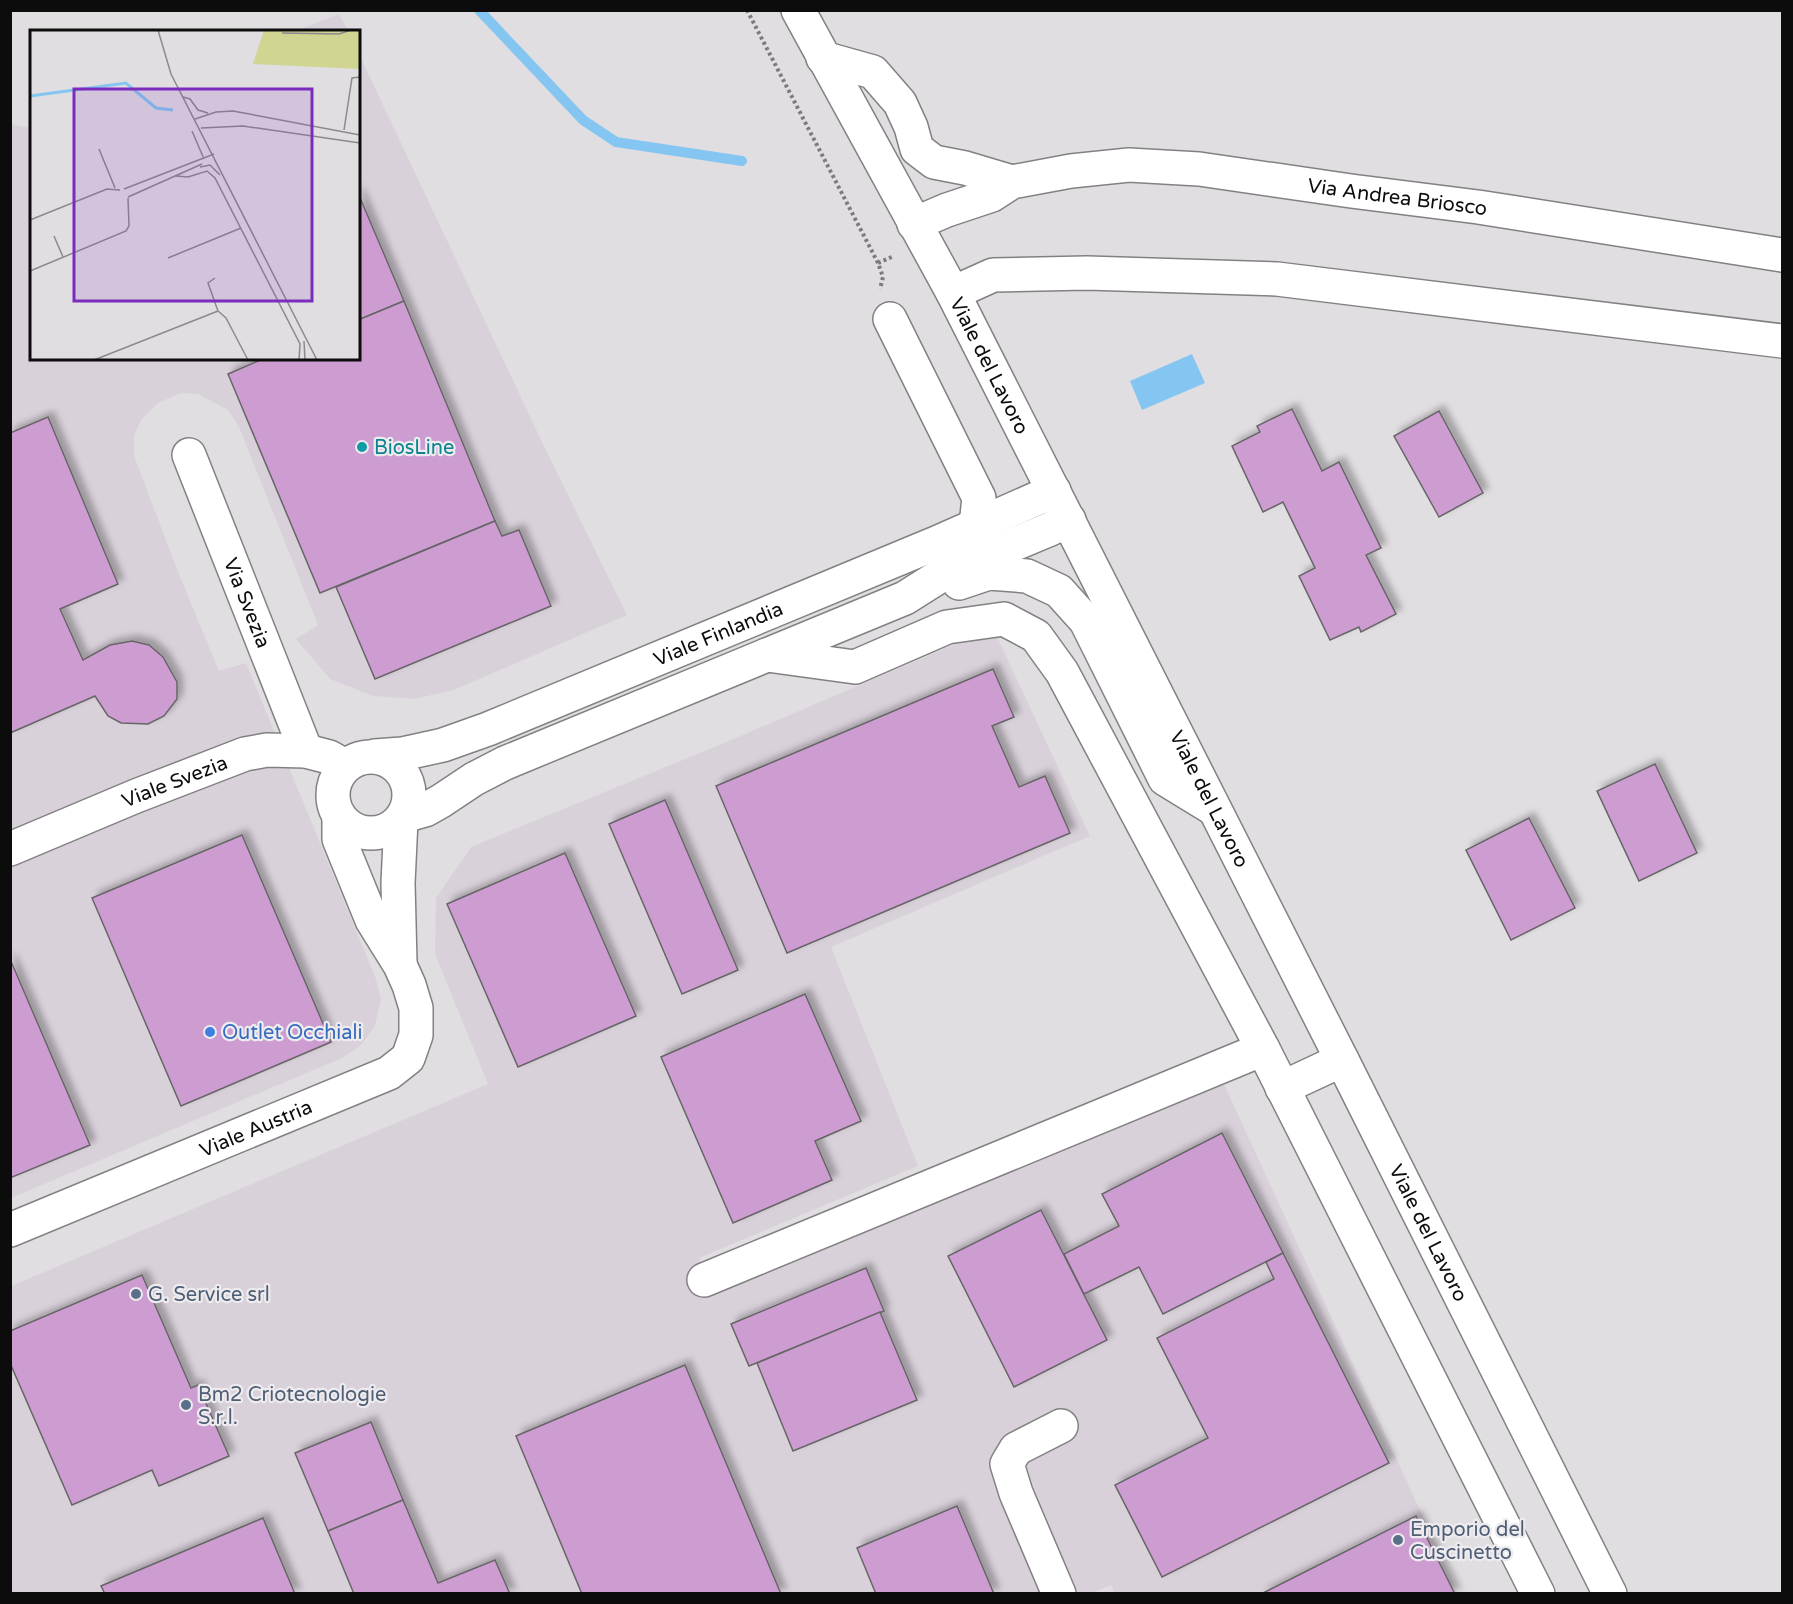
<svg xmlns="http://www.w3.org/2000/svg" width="1793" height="1604" font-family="'Varela Round',sans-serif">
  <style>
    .built { fill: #d9d1da }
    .water { fill: #84c6f1 }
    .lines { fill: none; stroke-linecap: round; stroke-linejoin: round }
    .stream { stroke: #84c6f1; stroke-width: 10 }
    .building { fill: #cd9dd2; stroke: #676567; stroke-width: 1.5; filter: url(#shadow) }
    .minor-casing { stroke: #838083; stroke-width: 36 }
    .path { stroke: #7d7b7d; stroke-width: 4; stroke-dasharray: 3 3; stroke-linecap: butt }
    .minor { stroke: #fff; stroke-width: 33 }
    .culture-dot { fill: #0f9aa8; stroke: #eeebee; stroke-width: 2 }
    .shop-dot { fill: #3f7fe0; stroke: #eeebee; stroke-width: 2 }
    .service-dot { fill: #5c6f8a; stroke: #eeebee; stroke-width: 2 }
    .labels { text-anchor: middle; stroke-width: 4.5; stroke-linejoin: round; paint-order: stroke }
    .street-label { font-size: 20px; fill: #0d0c0d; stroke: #eeebee }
    .culture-label { font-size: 20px; fill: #0d838f; stroke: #eeebee; text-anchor: start }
    .shop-label { font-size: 20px; fill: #366cbe; stroke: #eeebee; text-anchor: start }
    .service-label { font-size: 20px; fill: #4e5e75; stroke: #eeebee; text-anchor: start }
    .inset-river { fill: none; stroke: #84c6f1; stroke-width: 3 }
    .inset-road { fill: none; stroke: #8c8a8c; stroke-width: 1.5 }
    .view { fill: #7b2cbf; fill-opacity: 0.15; stroke: #7b2cbf; stroke-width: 3 }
    .inset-edge { fill: none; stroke: #0d0c0d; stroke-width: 3 }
  </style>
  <defs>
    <filter id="shadow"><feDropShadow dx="5.5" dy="-5.5" stdDeviation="3" flood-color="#0004"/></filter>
  </defs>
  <rect width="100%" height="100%" fill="#e1dee1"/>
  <g class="built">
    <path d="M339,14L348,31H295Z"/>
    <path d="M359,54L543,444L627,615L454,690L414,699L373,696L330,679L296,639L318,625L239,427L228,410L198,394L181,393L158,403L141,420L134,436V456L179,574L219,671L246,663L376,979L381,999L375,1026L361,1045L342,1058L11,1198V124L31,128L32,358H358Z"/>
    <path d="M993,628L1090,836L831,947L918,1166L699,1258L713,1293L1224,1084L1458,1593L1115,1594L1111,1585L1090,1594H11V1286L488,1084L435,954L436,898L471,847L712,748Z"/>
  </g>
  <path class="water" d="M1192,354L1205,383L1142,410L1130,381Z"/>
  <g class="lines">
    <path class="stream" d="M479,10L583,120L616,142L742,161"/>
  </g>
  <g class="building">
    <path d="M358,193L404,301L358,320Z"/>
    <path d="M404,301L495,521L320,593L228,374L265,358H358V320Z"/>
    <path d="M1292,409L1322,471L1339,462L1381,548L1366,555L1396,614L1361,632L1359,627L1330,640L1299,576L1315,568L1283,502L1263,512L1232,446L1260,432L1257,426Z"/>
    <path d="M1439,411L1483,493L1439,517L1394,436Z"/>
    <path d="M48,417L118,584L60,609L83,660L110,645L132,641L149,645L163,657L177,682V699L164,716L148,724L121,723L108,716L95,696L10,733V433Z"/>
    <path d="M495,521L502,536L519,530L551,606L375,679L336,587Z"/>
    <path d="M993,669L1014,717L992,726L1019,787L1045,776L1070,833L787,953L716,786Z"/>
    <path d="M1655,764L1697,853L1639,881L1597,791Z"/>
    <path d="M665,800L738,970L682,994L609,824Z"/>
    <path d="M1529,818L1575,908L1511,940L1466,850Z"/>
    <path d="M242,835L331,1042L181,1106L92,898Z"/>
    <path d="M565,853L636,1016L518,1067L447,904Z"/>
    <path d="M10,959L90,1145L10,1178Z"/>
    <path d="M805,994L861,1121L815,1141L832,1180L733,1223L661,1057Z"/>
    <path d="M1222,1133L1283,1253L1163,1314L1139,1267L1084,1294L1064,1254L1119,1226L1102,1194Z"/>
    <path d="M1041,1210L1107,1340L1014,1387L948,1256Z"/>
    <path d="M1283,1253L1389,1463L1162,1577L1115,1485L1208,1438L1157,1338L1274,1279L1266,1262Z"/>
    <path d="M866,1268L884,1311L749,1366L731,1324Z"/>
    <path d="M142,1275L191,1388L198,1385L229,1456L159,1486L152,1470L72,1505L10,1363V1331Z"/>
    <path d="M880,1312L917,1400L793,1451L757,1363Z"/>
    <path d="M685,1365L781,1594H582L516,1436Z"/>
    <path d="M371,1422L403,1500L328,1531L295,1453Z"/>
    <path d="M403,1500L438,1583L495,1560L510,1594H354L328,1531Z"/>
    <path d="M957,1506L994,1594H876L857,1548Z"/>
    <path d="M1416,1516L1455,1594H1261Z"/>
    <path d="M263,1518L295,1594H105L101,1586Z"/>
  </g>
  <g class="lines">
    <g class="minor-casing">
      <g id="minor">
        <path id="s1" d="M798,10L953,293L1342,1060L1610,1594"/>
        <path d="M823,58L873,72L900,103L911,127L917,149L934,162L965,168L1012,182"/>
        <path id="s2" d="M914,224L947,210L992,195L1012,182L1071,171L1129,165L1199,169L1351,191L1478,207L1782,255"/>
        <path d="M953,293L993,275L1087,273L1277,279L1782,341"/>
        <path d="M890,319L979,498L976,525"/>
        <path id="s3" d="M189,455L306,751"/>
        <path d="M959,583L989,573L1027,576L1059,591L1086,621L1165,779L1214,809"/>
        <path d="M767,655L855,667L947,627L1004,619L1036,636L1062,672L1263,1049L1538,1594"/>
        <path id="s4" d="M375,756L402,754L443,745L488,729L934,544L1054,491"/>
        <circle cx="371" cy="795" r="38"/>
        <path d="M404,816L425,810L441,801L474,779L505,763L905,598L943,574L1048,530L1069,520"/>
        <path id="s5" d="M10,849L136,796L245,754L267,750L306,751L329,757L345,766"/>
        <path d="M400,963L398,883L401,820"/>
        <path d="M1282,1088L1342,1060"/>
        <path id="s6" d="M10,1230L389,1073L408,1058L416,1035V1008L409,985L400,965L372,920L339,839V816"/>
        <path d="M704,1280L1263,1049"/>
        <path d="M1059,1594L1016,1493L1007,1464L1016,1449L1061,1426"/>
      </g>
    </g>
    <g class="path">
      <path d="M747,10L878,263L883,277L880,289"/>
      <path d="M878,263L894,256"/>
    </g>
    <use href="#minor" class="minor"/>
  </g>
  <circle class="culture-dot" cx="362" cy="447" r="6"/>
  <circle class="shop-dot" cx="210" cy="1032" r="6"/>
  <g class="service-dot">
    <circle cx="136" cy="1294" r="6"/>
    <circle cx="186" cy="1405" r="6"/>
    <circle cx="1398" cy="1540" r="6"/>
  </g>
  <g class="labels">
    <g class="street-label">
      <text dy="7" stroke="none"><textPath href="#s2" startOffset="496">Via Andrea Briosco</textPath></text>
      <text dy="7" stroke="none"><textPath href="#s1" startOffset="404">Viale del Lavoro</textPath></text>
      <text dy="7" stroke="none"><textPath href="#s3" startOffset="159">Via Svezia</textPath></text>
      <text dy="7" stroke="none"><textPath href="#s4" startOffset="366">Viale Finlandia</textPath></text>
      <text dy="7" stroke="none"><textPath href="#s5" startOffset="178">Viale Svezia</textPath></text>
      <text dy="7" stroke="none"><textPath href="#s1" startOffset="890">Viale del Lavoro</textPath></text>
      <text dy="7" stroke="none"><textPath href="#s6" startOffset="266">Viale Austria</textPath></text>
      <text dy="7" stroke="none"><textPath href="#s1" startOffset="1376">Viale del Lavoro</textPath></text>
    </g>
    <g class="culture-label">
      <text x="374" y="454">BiosLine</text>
    </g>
    <g class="shop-label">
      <text x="222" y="1039">Outlet Occhiali</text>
    </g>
    <g class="service-label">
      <text x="148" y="1301">G. Service srl</text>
      <text x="198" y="1401">Bm2 Criotecnologie<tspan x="198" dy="23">S.r.l.</tspan></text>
      <text x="1410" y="1536">Emporio del<tspan x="1410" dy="23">Cuscinetto</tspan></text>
    </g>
  </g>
  <g transform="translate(30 30)">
    <rect width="330" height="330" fill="#e1dee1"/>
    <path d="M234,0H330V39L223,34Z" fill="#d0d592"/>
    <path class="inset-river" d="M0,66L96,53L126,78L143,80"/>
    <path class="inset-road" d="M128,0L141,44L287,330M252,3L309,4L321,0M153,67L160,69L168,80L178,83M165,89L186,82L203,81L330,105M171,98L213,96L330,113M314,100L322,48L330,47M162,101L174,129M69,119L85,158M170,137L180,135L190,145M146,146L158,147L177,141L185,148L270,314L269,330M94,159L184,124M98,167L172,134M0,190L77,159L90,160M24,206L33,227M138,228L211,198M0,241L96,201L99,196L98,168M188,281L196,288L218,330M274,311L275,330M64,330L188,281L178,253L185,248"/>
    <path class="view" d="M44,59H282V271H44Z"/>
    <rect width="330" height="330" class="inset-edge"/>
  </g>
  <rect width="1793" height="1604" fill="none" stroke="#0d0c0d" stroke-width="24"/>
</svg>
